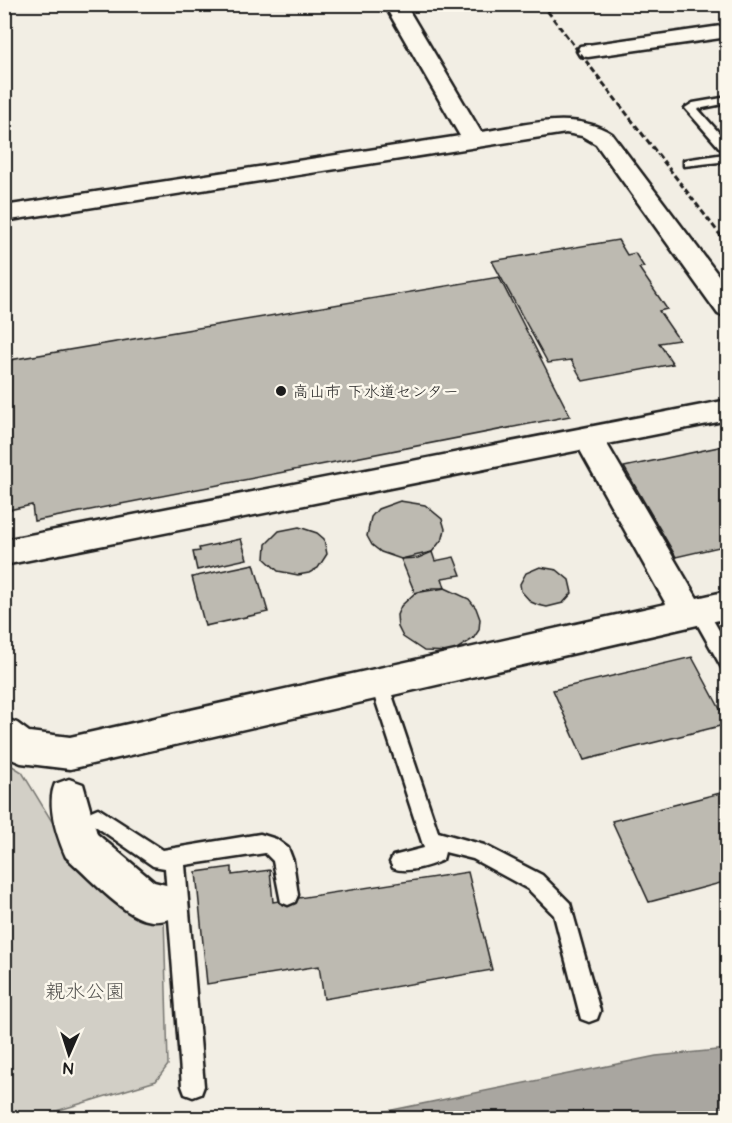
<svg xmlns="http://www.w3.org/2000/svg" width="732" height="1123" font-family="'Architects Daughter','Klee One',sans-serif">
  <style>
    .green { fill: #d2cfc6; stroke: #777671; stroke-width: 1.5 }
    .water { fill: #a9a6a0; stroke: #716f6b; stroke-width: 1.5 }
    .building { fill: #bdbab1; stroke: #1c1c1c; stroke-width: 1.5 }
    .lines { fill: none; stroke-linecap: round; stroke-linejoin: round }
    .service-casing { stroke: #1c1c1c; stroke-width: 5 }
    .minor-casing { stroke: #1c1c1c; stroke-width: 5 }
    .service { fill: #fbf7ec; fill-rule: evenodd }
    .minor { fill: #fbf7ec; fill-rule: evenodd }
    .rail { stroke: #1c1c1c; stroke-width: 3; stroke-dasharray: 6 3; stroke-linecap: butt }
    .poi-dot { fill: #1c1c1c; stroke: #fbf7ec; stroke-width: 2 }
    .labels { text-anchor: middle; stroke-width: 5; stroke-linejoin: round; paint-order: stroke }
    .poi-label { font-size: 16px; fill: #1c1c1c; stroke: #fbf7ec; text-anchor: start }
    .near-park-label { font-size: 20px; fill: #53524f; stroke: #fbf7ec }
  </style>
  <rect width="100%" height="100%" fill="#f2eee4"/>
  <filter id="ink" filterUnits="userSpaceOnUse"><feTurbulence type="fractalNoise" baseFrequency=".0167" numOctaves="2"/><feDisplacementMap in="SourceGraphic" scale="12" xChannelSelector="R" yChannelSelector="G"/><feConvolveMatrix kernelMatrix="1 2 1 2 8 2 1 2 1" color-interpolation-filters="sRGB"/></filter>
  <g filter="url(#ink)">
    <path class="green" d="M4,761L22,772L71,853L164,916L168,1065L156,1081L33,1118H5Z"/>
    <path class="water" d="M727,1049V1118H353L656,1056Z"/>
    <g class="building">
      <path d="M618,240L627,255L635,253L644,267L639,268L667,309L659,311L679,340L659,343L673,364L583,381L571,360L548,363L492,261Z"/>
      <path d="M499,277L570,416L34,521L32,505L4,511V366L10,365V360Z"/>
      <path d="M728,445V545L676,557L624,467Z"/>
      <path d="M400,501L425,505L442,519L445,529L443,538L432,552L401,559L381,552L372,545L367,536L371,517L378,509Z"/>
      <path d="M299,527L317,533L324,539L327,554L318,568L309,573L298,575L278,571L265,559L266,544L279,531Z"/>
      <path d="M241,539L247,559L197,570L193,552L200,551L199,548Z"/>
      <path d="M432,552L435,561L454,557L461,575L442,578L445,588H432L415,593L401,559L418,558Z"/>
      <path d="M254,564L268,612L205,626L192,577Z"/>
      <path d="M540,567L557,570L569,580L572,593L563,603L547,607L538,605L531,602L521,591L520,584L526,573Z"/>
      <path d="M445,588L469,599L476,608L480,619L479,630L473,639L452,652L424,651L403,637L398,627L397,615L401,606L415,593Z"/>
      <path d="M692,657L728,724L584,760L553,690Z"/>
      <path d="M728,791V881L649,902L612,821Z"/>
      <path d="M232,867V875L270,870L273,902L468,872L492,970L324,999L319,966L207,984L196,872Z"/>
    </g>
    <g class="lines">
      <g class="service-casing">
        <g id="service">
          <path d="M728,97V103L698,109L728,143V161L684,166V160L725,154L685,108L693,103Z"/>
          <path d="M699,604L705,606L728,646V670L722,668L690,611L693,606Z"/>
          <path d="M379,676L385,678L388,683L438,832L484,845L542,875L570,903L600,1011L597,1019L589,1022L581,1019L554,915L528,889L473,859L445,852L443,860C429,866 407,874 393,868L390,862L393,856L424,848L370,683L373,678Z"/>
          <path d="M98,808L163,850L260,834L276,839L288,848L293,861L298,895L295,902L288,905L281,902L273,861L265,853L185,865L204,1086L201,1094L193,1097L185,1094L182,1086L165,868L153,866L91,823L88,817L91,811Z"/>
        </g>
      </g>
      <g class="minor-casing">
        <g id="minor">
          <path d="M384,4H405L481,132C524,126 573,109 612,134L728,288V317L718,314L596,144L582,136L566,133L4,221V206L460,136Z"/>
          <path d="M728,25V37L588,57L580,56L577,51L580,46L588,45Z"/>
          <path d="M728,400V420L607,444L697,598L728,591V618L70,769L21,763L4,756V718L17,723L29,732L70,737L666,604L580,450L4,565V540Z"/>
          <path d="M69,779L83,784L97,834L154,882L178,888L184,902L178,916C168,920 158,923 147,920C122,915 86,874 66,857C57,836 46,805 55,784Z"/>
        </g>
      </g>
      <use href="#service" class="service"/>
      <use href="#minor" class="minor"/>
      <path class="rail" d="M542,4L728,245"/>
    </g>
  </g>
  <circle class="poi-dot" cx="281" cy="391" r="6"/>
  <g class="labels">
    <g class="poi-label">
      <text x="293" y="397">高山市 下水道センター</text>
    </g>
    <g class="near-park-label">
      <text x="85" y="998">親水公園</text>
    </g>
  </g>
  <rect width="732" height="1123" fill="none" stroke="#fbf7ec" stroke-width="24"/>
  <rect x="12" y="12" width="708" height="1099" fill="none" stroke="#1c1c1c" stroke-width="2" filter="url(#ink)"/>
  <g transform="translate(69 1054) rotate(183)" stroke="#fbf7ec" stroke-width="4.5" paint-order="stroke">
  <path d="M0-4.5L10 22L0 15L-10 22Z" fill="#1c1c1c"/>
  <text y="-9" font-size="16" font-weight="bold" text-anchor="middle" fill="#1c1c1c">N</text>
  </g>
</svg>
